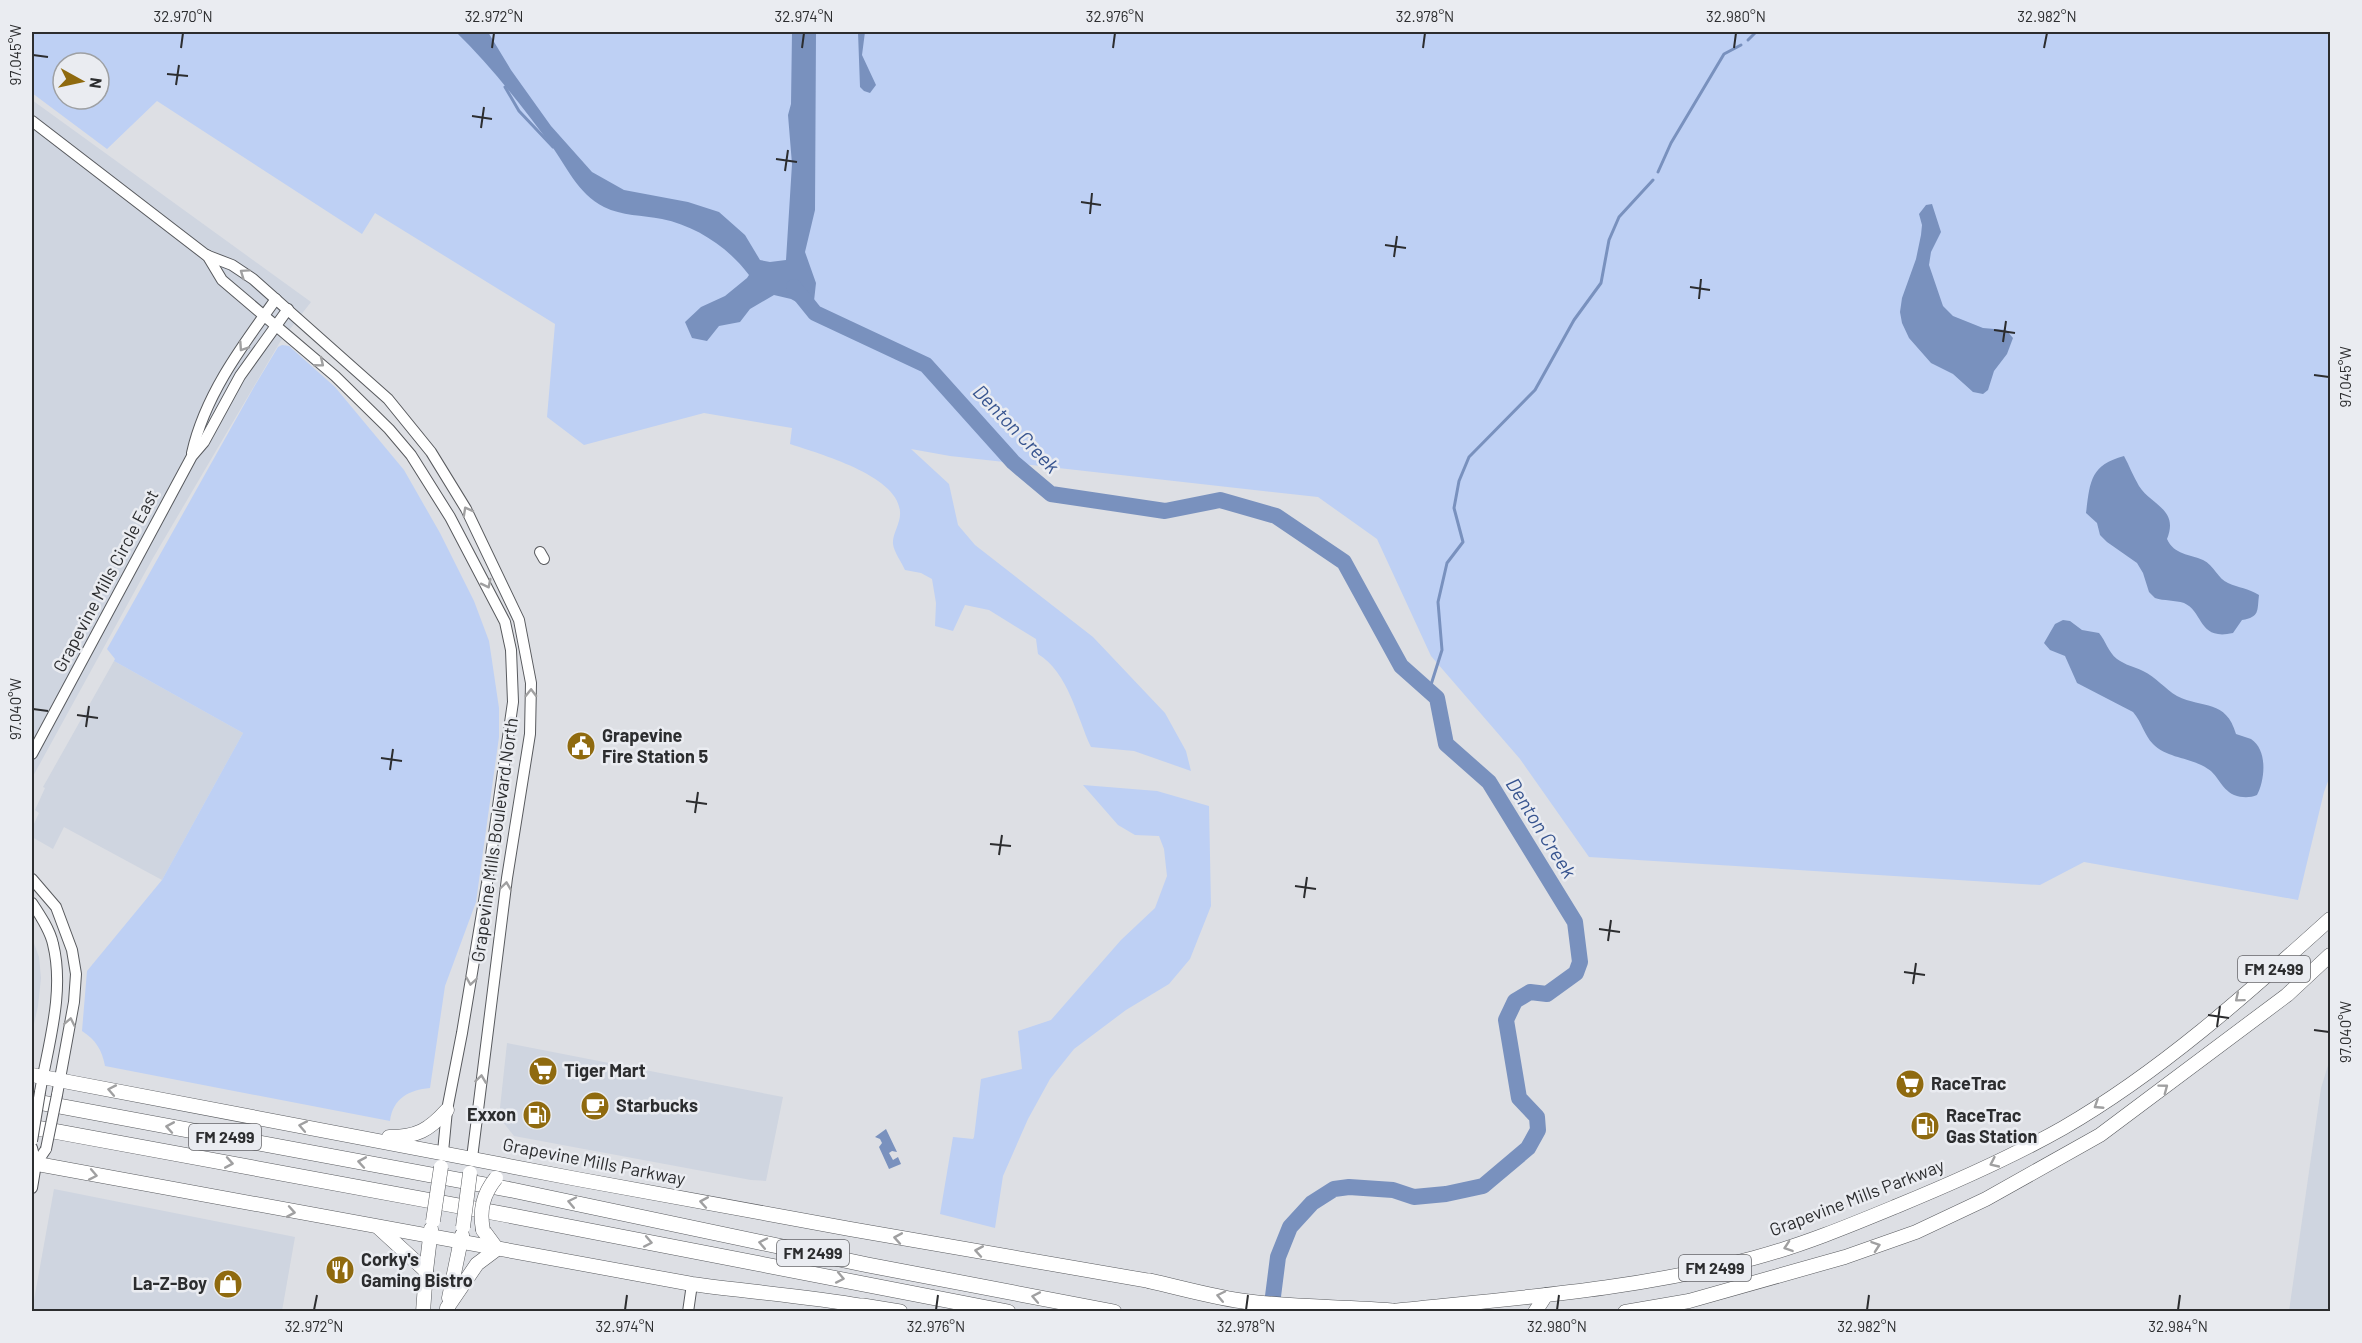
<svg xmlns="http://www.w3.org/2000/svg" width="2362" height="1343" font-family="Barlow,sans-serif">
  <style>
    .built { fill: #cfd5e0 }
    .green { fill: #bed0f4; fill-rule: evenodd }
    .water { fill: #7991be }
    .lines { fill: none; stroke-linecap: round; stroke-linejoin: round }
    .stream { stroke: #7991be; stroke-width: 3 }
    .river { stroke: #7991be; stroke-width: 16 }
    .minor-casing { stroke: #585a5e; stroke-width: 12 }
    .major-casing { stroke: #585a5e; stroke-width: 15 }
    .highway-casing { stroke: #585a5e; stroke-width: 16 }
    .minor { stroke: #fff; stroke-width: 10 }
    .major { stroke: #fff; stroke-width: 14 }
    .highway { stroke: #fff; stroke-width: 15 }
    .minor-bridge-casing { stroke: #585a5e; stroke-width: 12; stroke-linecap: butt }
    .major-bridge-casing { stroke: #585a5e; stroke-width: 15; stroke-linecap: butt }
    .minor-bridge { stroke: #fff; stroke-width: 10 }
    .major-bridge { stroke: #fff; stroke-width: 14 }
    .oneway { stroke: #a0a0a1 }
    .ticks { fill: none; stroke: #2c2d2f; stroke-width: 2 }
    .labels { text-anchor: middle; stroke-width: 5; stroke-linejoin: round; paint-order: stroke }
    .shield { fill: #eaecf1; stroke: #656669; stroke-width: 1.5 }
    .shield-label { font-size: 16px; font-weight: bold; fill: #2c2d2f }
    .street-label { font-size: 18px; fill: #2c2d2f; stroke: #eaecf1 }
    .poi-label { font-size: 18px; font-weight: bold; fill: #2c2d2f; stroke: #eaecf1; text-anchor: start }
    .water-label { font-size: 20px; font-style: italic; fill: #37548f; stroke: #eaecf1 }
    .neatline { fill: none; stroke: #2c2d2f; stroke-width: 2 }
    .ticks-label { font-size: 15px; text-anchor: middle; fill: #2c2d2f }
  </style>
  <rect width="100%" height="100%" fill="#dddfe4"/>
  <g class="built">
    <path d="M32,100L311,302L280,342L153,558L32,778Z"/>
    <path d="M114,661L243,733L162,880L64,827L53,849L32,837V828L39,813L35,810L45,788L43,787Z"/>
    <path d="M32,938L39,957L41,978L38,1006L32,1033Z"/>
    <path d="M507,1043L783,1097L766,1181L751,1180L514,1136L499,1117Z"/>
    <path d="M2330,1059V1311H2289L2321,1088Z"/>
    <path d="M54,1189L295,1237L282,1311H32Z"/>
  </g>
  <g class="green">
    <path d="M32,32H2330V776L2324,792L2298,900L2084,862L2040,885L1589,857L1520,759L1431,656L1377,539L1318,497L950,456L911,449L949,484L958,525L975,545L1093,637L1165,713L1186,751L1191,771L1134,751L1091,747C1077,717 1068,672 1038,654L1036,639L989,610L965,605L953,631L935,626L936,603L932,579L921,573L905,570C902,563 894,552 893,544C892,534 901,523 900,512C899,476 820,454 790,444L792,428L704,413L584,445L547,417L555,324L375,213L362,234L157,101L107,149L32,93ZM63,63H99V99H63Z"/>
    <path d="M282,345L289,346L335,387L404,470L440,533L474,601L489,641L491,654L499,708V737L476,902L445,986L430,1088C409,1090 393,1098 390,1121L105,1066C102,1050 96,1040 82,1031L87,971L162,880L243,733L114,661L115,659L107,649L254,387L278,347Z"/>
    <path d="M1083,785L1157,791L1209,806L1211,906L1190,959L1169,984L1126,1010L1074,1049L1050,1079L1028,1119L1003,1176L995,1228L940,1214L953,1137L973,1139L974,1137L981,1079L1022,1069L1018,1031L1051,1020L1121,940L1155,908L1167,876L1164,849L1159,836L1135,835L1118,825Z"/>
  </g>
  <g class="water">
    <path d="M456,32H488L511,70L551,126L592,172L624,190L688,202L719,212L745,235L760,260L770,262L786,260L792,164L788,115L791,104L792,32H816L815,210L805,252L816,283L814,301L802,305L791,299L774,295L750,309L740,322L719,326L707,341L692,338L685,322L701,307L725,296L747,278L749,275C728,247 696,226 662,219C642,215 622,216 604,207C577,193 567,167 551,145C522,106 490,65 456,32Z"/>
    <path d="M858,32H865L862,55L876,85L870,93L864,91L860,87Z"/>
    <path d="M1932,204L1941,232L1931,252L1929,265L1943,306L1953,316L1983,328L2006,330L2013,338L2007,354L1994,371L1988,390L1983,394L1973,392L1953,374L1931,363L1909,338L1902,323L1900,312L1902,298L1916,259L1921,235L1922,225L1919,214L1926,205Z"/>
    <path d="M2124,456C2129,465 2133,476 2139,486C2152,506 2179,509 2167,539C2174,555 2190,554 2203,560C2214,565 2218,579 2228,583C2239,588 2248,588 2259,595C2257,611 2260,617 2242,620L2233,633C2198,641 2204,612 2184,603C2175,600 2164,601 2155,598L2149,592L2143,573L2137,563L2107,542L2100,535L2097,523L2086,513C2090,482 2090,465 2124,456Z"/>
    <path d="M2063,620L2070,621L2082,630L2099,633C2106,641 2108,652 2117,659C2125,665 2135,667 2143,671C2156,677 2165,689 2177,696C2203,709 2226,699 2236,734C2241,736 2246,737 2251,739C2268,750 2265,780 2257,795C2250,798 2242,798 2234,795C2220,788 2219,776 2208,769C2191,757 2168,759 2153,744C2144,735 2142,722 2133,712L2077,683L2065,656L2050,650L2044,643L2055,624Z"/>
    <path d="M886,1129L897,1152L892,1151L889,1153L893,1160L898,1157L901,1164L889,1169L879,1147L882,1143L880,1139L875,1137Z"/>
  </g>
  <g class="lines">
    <g class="stream">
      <path d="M1748,40L1756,32"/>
      <path d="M505,87L519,111L553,147"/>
      <path d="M1658,172L1671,143L1724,54L1741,45"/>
      <path d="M1429,691L1442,650L1438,602L1447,563L1463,542L1454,508L1459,481L1469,457L1535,390L1574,320L1601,283L1609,240L1619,217L1653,180"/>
    </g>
    <path class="river" d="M794,287L815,313L926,365L1013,462L1051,494L1165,511L1220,500L1276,516L1344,562L1401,666L1437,698L1446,744L1489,782L1575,922L1580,962L1576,973L1547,994L1530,992L1515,1001L1506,1020L1519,1098L1537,1117L1538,1130L1528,1148L1483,1186L1446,1194L1414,1197L1393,1190L1349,1187L1334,1189L1312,1203L1290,1227L1278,1257L1271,1312"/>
    <g class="minor-casing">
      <g id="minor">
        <path d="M32,121L206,255L232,265L253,279L388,399L431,452L466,509L519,620L531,683L530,734L507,878L472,1158"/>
        <path d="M207,255L222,280L335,376L389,429L411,455L450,517L505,622L511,650L513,702L487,883L462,1033L447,1110L443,1152"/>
        <path d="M192,453C205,395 242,346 276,299"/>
        <path d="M540,552L544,559"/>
        <path d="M32,754L192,456L204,442L240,376L288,309"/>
        <path d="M32,879L56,907L72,950L76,974L74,1002L57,1095"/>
        <path d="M32,903C40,915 50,930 53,944C65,992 48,1045 40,1092"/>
        <path d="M32,1148L36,1164"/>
        <path d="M32,1188L36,1164L46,1149"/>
        <path d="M688,1312L692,1284"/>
      </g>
    </g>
    <g class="major-casing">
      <g id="major">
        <path d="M32,1075L577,1179L850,1229L1150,1281"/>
        <path d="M389,1137C417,1137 429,1130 447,1110"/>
        <path d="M32,1163L692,1284C749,1292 807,1296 863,1306"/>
        <path d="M379,1228L426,1271"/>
        <path d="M449,1298L462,1235"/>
        <path d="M447,1308L477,1264L497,1249L483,1230"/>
        <path d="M1392,1311C1514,1298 1636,1290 1754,1258C1803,1245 1851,1225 1897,1206C1953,1183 2010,1158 2063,1128C2160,1072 2247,994 2330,919"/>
        <path d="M423,1312L426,1271L431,1229"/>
        <path d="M1535,1312L1546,1295"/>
        <path d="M1625,1312L1689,1301L1845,1257L1916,1232L1986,1199L2100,1135L2287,995L2330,955"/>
      </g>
    </g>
    <g class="highway-casing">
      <g id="highway">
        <path d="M32,1101L512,1190L868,1265L1114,1312"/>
        <path d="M32,1127L508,1215L1008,1312"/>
        <path d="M1150,1281C1182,1288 1216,1298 1249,1302C1297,1308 1344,1307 1392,1311"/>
        <path d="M863,1306L900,1312"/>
      </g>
    </g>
    <use href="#minor" class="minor"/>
    <use href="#major" class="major"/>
    <use href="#highway" class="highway"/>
    <g class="minor-bridge-casing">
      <g id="minor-bridge">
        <path d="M32,1141L40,1092"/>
        <path d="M46,1149L57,1095"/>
      </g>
    </g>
    <g class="major-bridge-casing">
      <g id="major-bridge">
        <path d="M433,1221L441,1167"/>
        <path d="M463,1227L470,1173"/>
        <path d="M483,1230C479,1210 483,1194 496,1178"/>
      </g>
    </g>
    <use href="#minor-bridge" class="minor-bridge"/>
    <use href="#major-bridge" class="major-bridge"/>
  </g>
  <defs><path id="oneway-chevron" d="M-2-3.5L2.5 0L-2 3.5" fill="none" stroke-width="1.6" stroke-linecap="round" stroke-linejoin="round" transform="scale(1.5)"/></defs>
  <g class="oneway">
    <use href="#oneway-chevron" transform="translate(244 273) rotate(-145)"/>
    <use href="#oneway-chevron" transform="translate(243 347) rotate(124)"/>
    <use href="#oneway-chevron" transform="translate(320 363) rotate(39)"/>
    <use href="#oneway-chevron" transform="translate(467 511) rotate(-119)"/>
    <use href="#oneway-chevron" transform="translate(487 584) rotate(63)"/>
    <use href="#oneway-chevron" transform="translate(531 693) rotate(-89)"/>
    <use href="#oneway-chevron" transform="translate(506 886) rotate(-82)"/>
    <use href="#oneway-chevron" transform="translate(471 981) rotate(99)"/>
    <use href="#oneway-chevron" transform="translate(2239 998) rotate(140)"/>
    <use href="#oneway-chevron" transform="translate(70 1022) rotate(-79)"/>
    <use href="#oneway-chevron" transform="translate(481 1079) rotate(-82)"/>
    <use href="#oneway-chevron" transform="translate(2164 1088) rotate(-37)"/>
    <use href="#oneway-chevron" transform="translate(112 1090) rotate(-169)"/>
    <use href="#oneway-chevron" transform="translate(2098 1105) rotate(147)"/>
    <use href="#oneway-chevron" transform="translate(303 1126) rotate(-169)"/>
    <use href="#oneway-chevron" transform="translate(170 1127) rotate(-170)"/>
    <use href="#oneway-chevron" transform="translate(362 1162) rotate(-170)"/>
    <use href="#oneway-chevron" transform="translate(229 1163) rotate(10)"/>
    <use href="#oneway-chevron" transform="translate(1994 1163) rotate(155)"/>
    <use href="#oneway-chevron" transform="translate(93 1175) rotate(11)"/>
    <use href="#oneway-chevron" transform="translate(572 1202) rotate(-168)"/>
    <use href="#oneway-chevron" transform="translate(704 1202) rotate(-170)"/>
    <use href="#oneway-chevron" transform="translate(291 1212) rotate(10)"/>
    <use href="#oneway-chevron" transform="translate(898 1238) rotate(-170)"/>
    <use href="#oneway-chevron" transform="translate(648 1242) rotate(11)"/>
    <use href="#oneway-chevron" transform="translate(763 1243) rotate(-168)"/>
    <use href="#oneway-chevron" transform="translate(1876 1246) rotate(-19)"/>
    <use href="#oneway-chevron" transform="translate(1788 1247) rotate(161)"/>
    <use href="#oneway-chevron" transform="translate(979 1251) rotate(-170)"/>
    <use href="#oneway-chevron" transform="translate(840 1278) rotate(11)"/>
    <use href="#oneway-chevron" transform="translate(1221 1296) rotate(-168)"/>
    <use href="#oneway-chevron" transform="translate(1036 1297) rotate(-169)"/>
  </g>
  <path class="ticks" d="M181,48L183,33M492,48L494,33M802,48L804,33M1113,48L1115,33M1423,48L1425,33M1734,48L1736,33M2044,48L2047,33M33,55L48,57M167,74L188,76M176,85L179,65M472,116L492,119M481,128L484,107M776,159L797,162M785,171L788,150M1081,202L1101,205M1090,214L1092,193M1385,245L1406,248M1394,257L1397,236M1690,287L1710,290M1699,299L1701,279M1994,330L2015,333M2003,342L2006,321M2314,375L2329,377M33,709L48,711M77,715L98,718M86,727L89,706M381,758L402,761M390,770L393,749M686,801L707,804M695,813L698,792M990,844L1011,846M999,855L1002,835M1295,886L1316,889M1304,898L1307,877M1599,929L1620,932M1608,941L1611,920M1904,972L1925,975M1913,984L1916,963M2208,1015L2229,1018M2217,1027L2220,1006M2314,1030L2329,1032M314,1310L317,1295M625,1310L627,1295M936,1310L938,1295M1246,1310L1248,1295M1557,1310L1559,1295M1867,1310L1869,1295M2178,1310L2180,1295"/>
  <defs>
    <g id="civic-disc" transform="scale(1.5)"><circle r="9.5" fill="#8f6a0f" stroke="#eaecf1"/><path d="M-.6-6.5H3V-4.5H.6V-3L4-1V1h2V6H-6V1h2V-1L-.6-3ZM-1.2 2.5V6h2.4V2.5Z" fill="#fff"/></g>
    <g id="supermarket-disc" transform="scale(1.5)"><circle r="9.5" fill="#8f6a0f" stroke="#eaecf1"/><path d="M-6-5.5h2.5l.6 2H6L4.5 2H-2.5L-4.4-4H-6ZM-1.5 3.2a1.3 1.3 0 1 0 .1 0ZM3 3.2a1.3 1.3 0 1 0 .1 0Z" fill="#fff"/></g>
    <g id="cafe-disc" transform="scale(1.5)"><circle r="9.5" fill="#8f6a0f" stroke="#eaecf1"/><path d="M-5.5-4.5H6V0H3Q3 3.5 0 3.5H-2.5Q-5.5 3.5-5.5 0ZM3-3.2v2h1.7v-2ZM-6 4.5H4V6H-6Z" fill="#fff"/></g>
    <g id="fuel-disc" transform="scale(1.5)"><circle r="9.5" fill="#8f6a0f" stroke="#eaecf1"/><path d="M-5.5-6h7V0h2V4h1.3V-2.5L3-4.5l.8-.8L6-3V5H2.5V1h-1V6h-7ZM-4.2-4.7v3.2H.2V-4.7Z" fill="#fff"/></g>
    <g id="restaurant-disc" transform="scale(1.5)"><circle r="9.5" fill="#8f6a0f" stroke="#eaecf1"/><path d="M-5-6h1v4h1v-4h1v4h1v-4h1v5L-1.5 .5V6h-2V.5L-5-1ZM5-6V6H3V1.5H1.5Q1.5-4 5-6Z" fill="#fff"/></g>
    <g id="shop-disc" transform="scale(1.5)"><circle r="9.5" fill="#8f6a0f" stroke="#eaecf1"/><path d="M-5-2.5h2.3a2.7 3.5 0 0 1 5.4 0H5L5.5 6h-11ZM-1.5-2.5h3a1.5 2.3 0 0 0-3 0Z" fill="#fff"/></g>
  </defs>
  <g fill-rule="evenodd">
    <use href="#civic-disc" x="581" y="746"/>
    <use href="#supermarket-disc" x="543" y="1071"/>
    <use href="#supermarket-disc" x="1910" y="1084"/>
    <use href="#cafe-disc" x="595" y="1106"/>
    <use href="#fuel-disc" x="537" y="1115"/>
    <use href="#fuel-disc" x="1925" y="1126"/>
    <use href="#restaurant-disc" x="340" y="1270"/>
    <use href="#shop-disc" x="228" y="1284"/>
  </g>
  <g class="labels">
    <g class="shield">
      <rect x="2238" y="956" width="72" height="26" rx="4.5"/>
      <rect x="189" y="1124" width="72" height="26" rx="4.5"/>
      <rect x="777" y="1240" width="72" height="26" rx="4.5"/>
      <rect x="1679" y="1255" width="72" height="26" rx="4.5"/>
    </g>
    <g class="shield-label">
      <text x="2274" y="975">FM 2499</text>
      <text x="225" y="1143">FM 2499</text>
      <text x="813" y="1259">FM 2499</text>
      <text x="1715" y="1274">FM 2499</text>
    </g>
    <g class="street-label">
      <text transform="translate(106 581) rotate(-62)" y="6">Grapevine Mills Circle East</text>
      <text transform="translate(495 840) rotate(-82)" y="6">Grapevine Mills Boulevard North</text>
      <text transform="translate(594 1162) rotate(11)" y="6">Grapevine Mills Parkway</text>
      <text transform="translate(1857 1198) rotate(-21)" y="6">Grapevine Mills Parkway</text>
    </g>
    <g class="poi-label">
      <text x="602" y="742">Grapevine<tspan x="602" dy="21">Fire Station 5</tspan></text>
      <text x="564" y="1077">Tiger Mart</text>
      <text x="1931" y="1090">RaceTrac</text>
      <text x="616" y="1112">Starbucks</text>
      <text x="516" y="1121" text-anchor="end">Exxon</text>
      <text x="1946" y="1122">RaceTrac<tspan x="1946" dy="21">Gas Station</tspan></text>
      <text x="361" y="1266">Corky's<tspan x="361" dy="21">Gaming Bistro</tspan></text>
      <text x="207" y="1290" text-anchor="end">La-Z-Boy</text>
    </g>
    <g class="water-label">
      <text transform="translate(1016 429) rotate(46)" y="7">Denton Creek</text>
      <text transform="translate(1541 828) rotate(58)" y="7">Denton Creek</text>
    </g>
  </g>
  <rect width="2362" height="1343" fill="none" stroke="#eaecf1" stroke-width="66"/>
  <g transform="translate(81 81) rotate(98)"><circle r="28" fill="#eaecf1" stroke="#9ea0a3" stroke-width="1.5"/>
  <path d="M0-4.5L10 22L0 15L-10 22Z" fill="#8f6a0f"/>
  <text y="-9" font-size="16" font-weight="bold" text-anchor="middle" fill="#2c2d2f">N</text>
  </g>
  <rect x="33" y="33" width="2296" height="1277" class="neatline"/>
  <g class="ticks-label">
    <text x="183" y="22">32.970°N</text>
    <text x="494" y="22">32.972°N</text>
    <text x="804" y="22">32.974°N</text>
    <text x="1115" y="22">32.976°N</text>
    <text x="1425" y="22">32.978°N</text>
    <text x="1736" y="22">32.980°N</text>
    <text x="2047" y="22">32.982°N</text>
    <text transform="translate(16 55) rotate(-90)" y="5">97.045°W</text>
    <text transform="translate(2346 377) rotate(-90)" y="5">97.045°W</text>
    <text transform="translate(16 709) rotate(-90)" y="5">97.040°W</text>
    <text transform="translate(2346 1032) rotate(-90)" y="5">97.040°W</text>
    <text x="314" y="1332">32.972°N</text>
    <text x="625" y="1332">32.974°N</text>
    <text x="936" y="1332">32.976°N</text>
    <text x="1246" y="1332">32.978°N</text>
    <text x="1557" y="1332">32.980°N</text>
    <text x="1867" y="1332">32.982°N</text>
    <text x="2178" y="1332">32.984°N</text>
  </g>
</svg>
